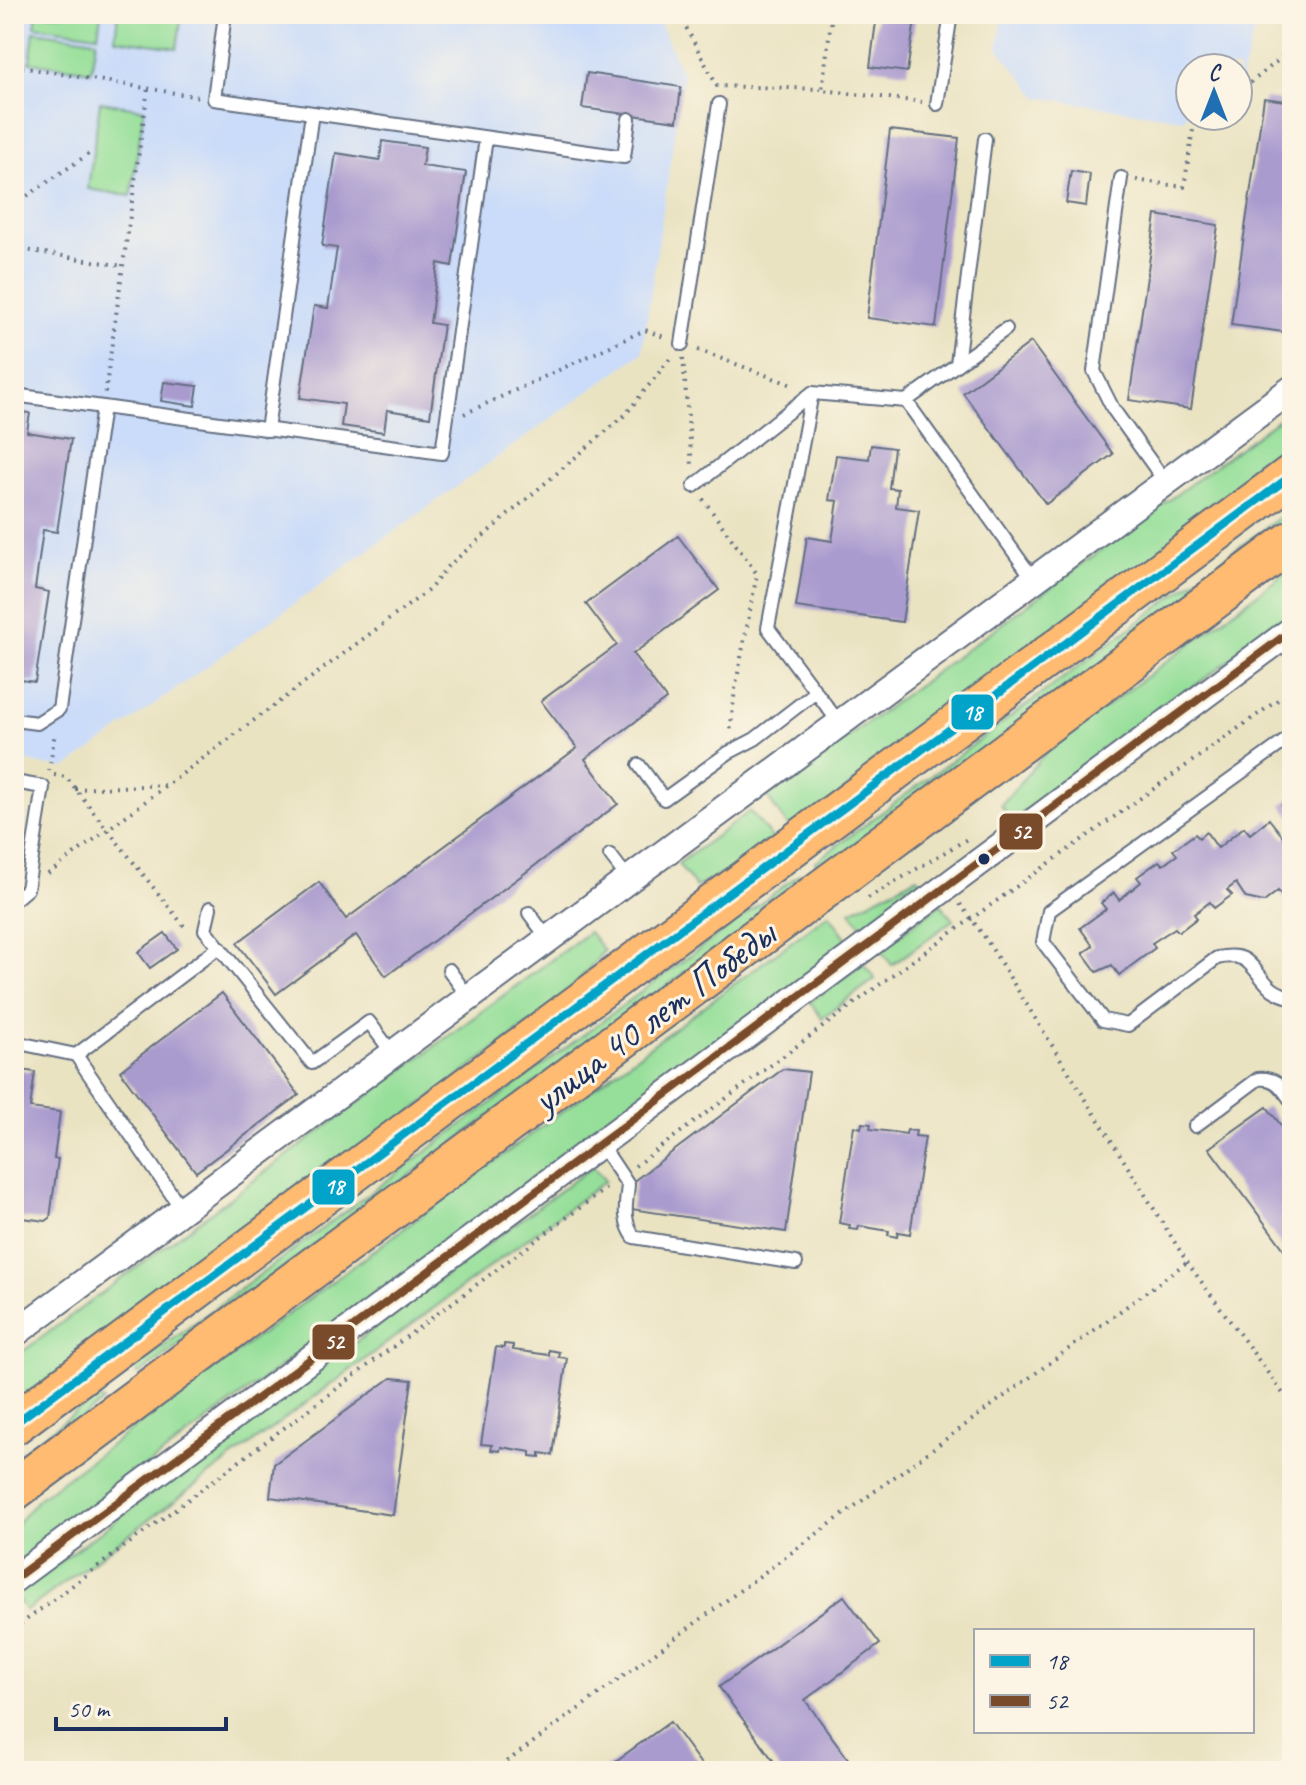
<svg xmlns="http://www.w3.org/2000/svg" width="1306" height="1785" font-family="Caveat,sans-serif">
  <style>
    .built { fill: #cadcf9 }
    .green { fill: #96df9a; stroke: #58877c; stroke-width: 2 }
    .building { fill: #aa9bcf }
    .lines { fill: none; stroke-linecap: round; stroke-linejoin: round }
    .service-casing { stroke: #636e81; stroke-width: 16 }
    .minor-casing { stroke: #636e81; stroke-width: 30 }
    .primary-casing { stroke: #636e81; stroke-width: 44 }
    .path { stroke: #636e81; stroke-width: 4; stroke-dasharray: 2 6; stroke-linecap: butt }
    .service { stroke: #fff; stroke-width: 12 }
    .minor { stroke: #fff; stroke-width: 26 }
    .primary { stroke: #febb71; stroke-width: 40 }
    .bus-1-casing { stroke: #fcf5e5; stroke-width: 14 }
    .bus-2-casing { stroke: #fcf5e5; stroke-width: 14 }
    .bus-1 { stroke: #01a3c8; stroke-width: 8 }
    .bus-2 { stroke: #7a4b2a; stroke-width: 8 }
    .bus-dot { fill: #1b2f5e; stroke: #fcf5e5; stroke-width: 3 }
    .labels { text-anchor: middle; stroke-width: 6; stroke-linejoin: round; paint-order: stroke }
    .street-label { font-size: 40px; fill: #1b2f5e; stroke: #fcf5e5 }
    .line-badge { stroke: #fcf5e5; stroke-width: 3 }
    .badge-label { font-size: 22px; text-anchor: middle; font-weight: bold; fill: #fff }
  </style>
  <rect width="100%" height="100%" fill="#fcf5e5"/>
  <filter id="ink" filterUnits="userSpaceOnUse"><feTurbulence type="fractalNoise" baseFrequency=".0125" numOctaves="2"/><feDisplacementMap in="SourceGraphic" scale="16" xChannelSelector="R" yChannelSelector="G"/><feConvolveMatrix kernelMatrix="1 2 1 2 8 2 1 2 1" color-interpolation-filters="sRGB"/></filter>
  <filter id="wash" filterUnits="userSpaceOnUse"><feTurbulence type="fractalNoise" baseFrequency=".006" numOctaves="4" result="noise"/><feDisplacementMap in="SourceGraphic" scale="32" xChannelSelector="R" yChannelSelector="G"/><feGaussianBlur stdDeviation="1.8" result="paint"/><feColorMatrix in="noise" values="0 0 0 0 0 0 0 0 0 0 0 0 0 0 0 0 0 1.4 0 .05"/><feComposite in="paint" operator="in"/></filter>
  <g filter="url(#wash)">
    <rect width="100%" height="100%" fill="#eae3c2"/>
    <g class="built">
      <path d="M14,14H656L683,76L642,353L66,768L14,760Z"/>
      <path d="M1003,14H1267L1257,21L1240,81L1238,82V68H1190V113L1182,119L1038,97L998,48Z"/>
    </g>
    <g class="green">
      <path d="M37,14H101L98,35L35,26Z"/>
      <path d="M118,14H182L177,48L115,39Z"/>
      <path d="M34,31L96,40L91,71L30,62Z"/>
      <path d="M100,102L144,109L131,196L88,189Z"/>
      <path d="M1292,409V459L791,830L767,797Z"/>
      <path d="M1292,508V522L822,871L815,862Z"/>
      <path d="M1292,568V614L1012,821L1001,805L1048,750Z"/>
      <path d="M750,811L775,842L751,860L696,887L678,864Z"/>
      <path d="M800,874L807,883L138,1375L136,1373L137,1366Z"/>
      <path d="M917,877L926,887L866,932L851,911Z"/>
      <path d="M941,904L953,920L892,965L880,949Z"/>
      <path d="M829,914L850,943L14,1565V1527L38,1499Z"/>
      <path d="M589,932L604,951L564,998L14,1409V1358Z"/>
      <path d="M863,963L875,979L822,1018L810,1002Z"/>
      <path d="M593,1166L605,1181L26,1611L15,1595Z"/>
      <path d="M96,1397L104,1401L14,1471V1458Z"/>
    </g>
    <g id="blocks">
      <g class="building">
        <path d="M877,14H916L907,72L870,67Z"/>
        <path d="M587,73L681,87L677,121L582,108Z"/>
        <path d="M1290,73H1292V333L1231,325L1264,98L1286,101Z"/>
        <path d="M890,130L959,138L936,327L867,318Z"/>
        <path d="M382,141L425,147L422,166L466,172L452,266L438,263L430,323L443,325L430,417L387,410L384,432L341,426L344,404L300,398L314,306L328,308L337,248L322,246L336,153L380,160Z"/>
        <path d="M1071,171L1090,174L1086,206L1066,203Z"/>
        <path d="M1156,215L1218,225L1191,409L1129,400Z"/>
        <path d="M1031,342L1113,454L1046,504L963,393Z"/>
        <path d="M164,382L198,386L195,406L161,401Z"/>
        <path d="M14,411L30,413L27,432L71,439L57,532L43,530L35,589L49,592L35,682L14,679Z"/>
        <path d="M871,445L894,448L889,488L898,489L896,507L919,510L902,622L796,607L807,537L832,541L838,501L829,500L836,455L869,459Z"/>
        <path d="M678,536L719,590L633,654L666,699L585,759L618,804L386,976L356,935L276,994L237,943L319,882L346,919L577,748L541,701L617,645L586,604Z"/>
        <path d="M1292,797V819L1282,805Z"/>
        <path d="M1269,819L1285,839L1292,833V908L1278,891L1264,902L1246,898L1236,883L1227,890L1232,895L1214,908L1210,902L1194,914L1197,918L1179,932L1175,928L1152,943L1155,948L1119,975L1112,965L1097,972L1083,953L1093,946L1080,928L1106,909L1101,903L1114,893L1119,900L1141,882L1137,877L1159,861L1163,865L1177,855L1173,850L1195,834L1199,838L1206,832L1218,848L1244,827L1250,834Z"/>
        <path d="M165,933L177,949L150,968L138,952Z"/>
        <path d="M222,993L299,1095L196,1172L120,1071Z"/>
        <path d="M14,1069L35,1072L30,1108L60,1112L54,1159H58L50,1218L46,1221L14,1217Z"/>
        <path d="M783,1069L809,1072L786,1232L631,1209L635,1180Z"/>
        <path d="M1267,1107L1292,1140V1260L1209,1148Z"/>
        <path d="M862,1123L871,1124L870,1129L906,1134L907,1130L916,1131L915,1136L925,1137L910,1234L898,1232L897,1237L888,1235L889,1231L859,1226L858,1230L849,1229L850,1225L839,1223L854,1126L861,1128Z"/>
        <path d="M504,1344L513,1345V1350L549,1355V1350L559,1352L558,1357L567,1358L553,1455L540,1453V1457L531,1456V1452L501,1447L500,1451L491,1450L492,1445L481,1444L496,1347L504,1348Z"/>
        <path d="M391,1378L412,1380L393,1515L270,1497L274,1464Z"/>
        <path d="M844,1596L880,1644L805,1700L857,1771H781L719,1687Z"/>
        <path d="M670,1722L706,1771H602Z"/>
      </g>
    </g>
  </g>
  <g filter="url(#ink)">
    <use href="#blocks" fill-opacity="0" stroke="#636e81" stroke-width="2"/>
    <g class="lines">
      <g class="service-casing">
        <g id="service">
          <path d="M225,14L214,99L624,157L629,119"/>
          <path d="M937,104L951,14"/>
          <path d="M1121,178L1094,371L1113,409L1166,483"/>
          <path d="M682,344L719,104"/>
          <path d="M957,364L985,139"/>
          <path d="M812,393L768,628L840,724"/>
          <path d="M14,395L103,407L59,709L37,723L14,720"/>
          <path d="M906,401L1034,580"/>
          <path d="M103,407L442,453L486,138"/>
          <path d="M267,430L312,113"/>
          <path d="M694,486L812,393L906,401L1006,329"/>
          <path d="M1292,736L1049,911L1043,942L1103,1020L1128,1025L1217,958C1250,951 1250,967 1269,986C1275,993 1284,995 1292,998"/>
          <path d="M639,765L664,799L728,753L755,739L816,692"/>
          <path d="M14,782L43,787L27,889L14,900"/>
          <path d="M610,855L629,880"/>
          <path d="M529,913L548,939"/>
          <path d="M219,947L312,1063L369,1022L393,1054"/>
          <path d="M449,970L469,998"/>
          <path d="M14,1042L76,1055L181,1208"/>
          <path d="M76,1055L219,947L205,930L210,908"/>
          <path d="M1195,1126L1258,1079C1277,1077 1282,1088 1292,1102"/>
          <path d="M600,1143L628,1185C626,1205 622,1220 634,1237L796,1263"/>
        </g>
      </g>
      <g class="minor-casing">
        <g id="minor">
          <path d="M14,1334L1292,389"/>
          <path d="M14,1579L1292,630"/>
        </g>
      </g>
      <g class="primary-casing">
        <g id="primary">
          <path d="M14,1424L1292,475"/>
          <path d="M14,1490L1292,541"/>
        </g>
      </g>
      <g class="path">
        <path d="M679,14L717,86L821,89"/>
        <path d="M832,14L822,90L922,102"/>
        <path d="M14,66L199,97"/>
        <path d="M1238,93L1292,49"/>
        <path d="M1136,180L1184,187L1193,130L1210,116"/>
        <path d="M14,205L93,151"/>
        <path d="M14,248L123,266"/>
        <path d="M698,350L795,386"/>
        <path d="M683,358L692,465"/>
        <path d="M105,393L148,88"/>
        <path d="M464,414L645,330L667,338"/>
        <path d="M703,499L757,574L735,689L730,734"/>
        <path d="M49,771L55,732"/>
        <path d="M54,775L66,777L187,930"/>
        <path d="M75,789L165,785"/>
        <path d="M48,874L430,589L447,567L625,415L673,355"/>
        <path d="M868,898L967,839"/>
        <path d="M960,904L984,936L1187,1262L1292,1406"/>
        <path d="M635,1166L894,974L1292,690"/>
        <path d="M14,1629L609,1186"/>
        <path d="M494,1771L1187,1262"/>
      </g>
      <use href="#service" class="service"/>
      <use href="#minor" class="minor"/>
      <use href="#primary" class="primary"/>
      <g class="bus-1-casing">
        <path id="bus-1" d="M14,1424L1292,475"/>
      </g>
      <g class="bus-2-casing">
        <path id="bus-2" d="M14,1579L1292,630"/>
      </g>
      <use href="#bus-1" class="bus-1"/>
      <use href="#bus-2" class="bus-2"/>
    </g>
  </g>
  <circle class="bus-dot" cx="984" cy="859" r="7"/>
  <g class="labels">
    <g class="street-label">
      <text transform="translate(653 1016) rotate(-37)" y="14">улица 40 лет Победы</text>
    </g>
  </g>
  <g class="line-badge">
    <rect x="950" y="693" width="45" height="38" rx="8" fill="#01a3c8"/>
    <rect x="998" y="812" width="46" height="39" rx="8" fill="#7a4b2a"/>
    <rect x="311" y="1168" width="45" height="38" rx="8" fill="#01a3c8"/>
    <rect x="311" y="1323" width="45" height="38" rx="8" fill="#7a4b2a"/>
  </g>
  <g class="badge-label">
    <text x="972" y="720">18</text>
    <text x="1021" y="839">52</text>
    <text x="334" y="1194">18</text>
    <text x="334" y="1349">52</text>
  </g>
  <rect width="1306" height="1785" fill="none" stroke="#fcf5e5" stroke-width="48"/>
  <rect x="974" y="1629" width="280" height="104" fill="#fcf5e5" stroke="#a2a6af" stroke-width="2"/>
  <rect x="990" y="1655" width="40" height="12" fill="#01a3c8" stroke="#a2a6af" stroke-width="2"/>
  <text x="1046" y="1669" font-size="24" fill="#1b2f5e">18</text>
  <rect x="990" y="1695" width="40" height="12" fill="#7a4b2a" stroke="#a2a6af" stroke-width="2"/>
  <text x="1046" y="1709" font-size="24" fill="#1b2f5e">52</text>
  <g transform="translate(1214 92)"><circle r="38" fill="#fcf5e5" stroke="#a2a6af" stroke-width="2"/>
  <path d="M0-6L14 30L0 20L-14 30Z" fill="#1f6fb2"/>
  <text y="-12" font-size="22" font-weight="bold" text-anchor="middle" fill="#1b2f5e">С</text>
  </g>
  <path d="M56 1717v12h170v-12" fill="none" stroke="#1b2f5e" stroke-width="4"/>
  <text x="68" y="1717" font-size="24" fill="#1b2f5e" stroke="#fcf5e5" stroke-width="6" paint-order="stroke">50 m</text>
</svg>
